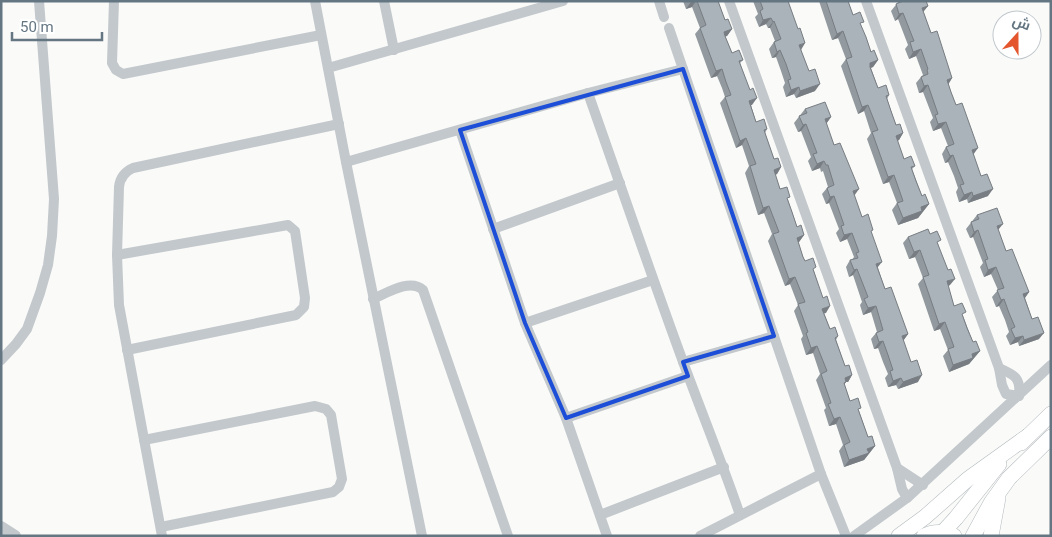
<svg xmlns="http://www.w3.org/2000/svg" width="1052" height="537" font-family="Roboto,Cairo,sans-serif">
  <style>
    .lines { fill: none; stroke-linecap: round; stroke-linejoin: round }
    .secondary-casing { stroke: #b3babf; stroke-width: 16 }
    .minor { stroke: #c3c8cc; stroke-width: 10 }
    .tertiary { stroke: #c3c8cc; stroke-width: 12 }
    .secondary { stroke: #fff; stroke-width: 15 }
    .wall { fill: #929a9f }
    .shaded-wall { fill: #777d82 }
    .building { fill: #aab3b9; stroke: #777d82 }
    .marked { fill: none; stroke: #1d4ed8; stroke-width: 4; stroke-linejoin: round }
  </style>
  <rect width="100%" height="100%" fill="#fafaf8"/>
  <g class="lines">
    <g class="secondary-casing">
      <g id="secondary">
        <path d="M1021,443L1051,414"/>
        <path d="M943,532L956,518L999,464"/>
        <path d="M899,536L925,517L968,479L1028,436"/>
        <path d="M924,536C934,531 943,531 954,536"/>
        <path d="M973,536L991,503L1009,478L1051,437"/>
        <path d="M991,536L998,498"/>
      </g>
    </g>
    <g class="minor">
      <path d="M114,1L112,63L116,70L123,74L321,35"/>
      <path d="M315,1L346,162L422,536"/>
      <path d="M384,1L394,50"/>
      <path d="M659,1L664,17"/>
      <path d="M729,1L897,468L902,489L907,498"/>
      <path d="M866,1L999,368L1002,385L1006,394L1019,396"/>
      <path d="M669,28L821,474L846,536"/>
      <path d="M328,68L563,1"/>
      <path d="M588,93C618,178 647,263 678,348C698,404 721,459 740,515"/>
      <path d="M460,130L525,323L566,418L607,536"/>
      <path d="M346,162L588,93L683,69"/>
      <path d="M493,229L620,183"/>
      <path d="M117,255L288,225L295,231L305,298L304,307L296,315L127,350"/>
      <path d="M373,299C387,293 410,278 423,290L508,536"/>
      <path d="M525,323L653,280"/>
      <path d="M1,360L16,344L27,329L40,293L48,265L52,236L54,199L39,1"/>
      <path d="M683,362L774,336"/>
      <path d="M999,368C1015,375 1021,378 1019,396"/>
      <path d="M566,418L688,376"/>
      <path d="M144,440L315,406L326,409L331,415L342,479L339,487L333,492L161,527"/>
      <path d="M897,468L923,485"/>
      <path d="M600,515L724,467"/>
      <path d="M162,536L119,305L117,255L119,187C120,178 124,172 133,168L339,124"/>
      <path d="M700,536L821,474"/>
      <path d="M854,536L907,498L1051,365"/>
    </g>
    <path class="tertiary" d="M1,527L15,536"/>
    <use href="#secondary" class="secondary"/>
  </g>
  <g class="wall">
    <path d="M683,1H718L725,20L732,29L727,36H725L732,53L743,60L740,63L752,105H751L756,122L767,129L765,133L774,159L781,167L777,174L775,175L780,189L788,200L797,227L804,235L799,242H798L803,257L805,261L814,271L826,313H824L830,329L838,336L836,340L845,366L852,375L848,382H846L844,384L850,401L859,411L868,437L875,446L864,460L844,467L839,451L843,445L836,424L829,426L824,410L826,408L816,380L820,374L813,353L806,355L801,339L803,336L794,311L798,305L790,284L785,286L768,241L772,234L764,213L758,215L745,173L749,166L742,145L736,148L720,103L725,97L722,88L717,76L711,78L695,34L700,28L692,7L686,9Z"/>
    <path d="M753,1H788L801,50L815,91L796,98L794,94L786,97L783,87L785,83L781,71L776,57L772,58L769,49L774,42L775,41L770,28H768L766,24L759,27L755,17L758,14Z"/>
    <path d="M819,1H848L853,15L861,26L871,52L878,60L873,67L871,68L878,88L889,95L887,99L896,125L903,133L899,140L897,141L904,159L915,166L912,169L922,196L929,204L918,218L898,225L892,210L897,203L889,182L883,184L867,139L871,133L864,111L858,114L841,66L846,59L838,38L832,40Z"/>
    <path d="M899,1H926L928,6L923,12L931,33L952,78L948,84L988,196L968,203L967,199L959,202L956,192L958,188L954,176L948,162L945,163L942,154L946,147L948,146L941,128L933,131L930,122L933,118L923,92L919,93L916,83L921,77L923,75L916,56L909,59L905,49L908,45L898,19L895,21L891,11Z"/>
    <path d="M805,109L831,117L826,124L862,217L871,233L878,268L885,289L908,334L903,341L918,382L898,389L896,385L888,387L885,378L888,374L883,362L878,348L874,349L871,339L876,333L877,332L871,312L863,315L860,305L862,302L853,275L849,277L846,267L850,260H852L854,257L847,239L840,242L836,233L839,229L829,203L826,204L822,194L827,188L828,187L823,171L821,172L820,168L812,171L808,161L811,157L801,131L798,132L794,123Z"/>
    <path d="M977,215L998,230L1006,251L1029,292L1025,298L1039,339L1019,346L1018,342L1010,345L1006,336L1009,332L1005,320L999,306L996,307L992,297L998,290L991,274L984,277L980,267L983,263L973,237L970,238L966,229Z"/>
    <path d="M930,234L938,244L950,285L948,286L954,306L963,316L973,342L980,351L969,364L949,372L943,356L948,350L940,329L934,331L918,284L923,278L915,257L909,259L903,243L908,237Z"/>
  </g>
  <g class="shaded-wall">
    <path d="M694,1H696L692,7L686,9L691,2Z"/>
    <path d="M928,6L923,12L922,8Z"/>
    <path d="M903,13L898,19L895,21L899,14Z"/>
    <path d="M771,18L766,24L759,27L763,20Z"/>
    <path d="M774,21L770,28H768L773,22Z"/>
    <path d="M732,29L727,36L719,39L724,32Z"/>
    <path d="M843,31L838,38L832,40L837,34Z"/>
    <path d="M805,43L801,50L799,45Z"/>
    <path d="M921,49L916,56L909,59L913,52Z"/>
    <path d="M780,50L776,57L772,58L777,52Z"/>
    <path d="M878,60L873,67L865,70L870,63Z"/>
    <path d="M722,69L717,76L711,78L716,71Z"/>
    <path d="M952,78L948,85L947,80Z"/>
    <path d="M820,84L815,91L796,98L800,91Z"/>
    <path d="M928,85L923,92L919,93L924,86Z"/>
    <path d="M799,87L794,94L786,97L791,90Z"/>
    <path d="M757,98L752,105L744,107L749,101Z"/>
    <path d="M868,105L864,111L858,114L862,107Z"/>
    <path d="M831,117L826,124L825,119Z"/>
    <path d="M946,122L941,128L933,131L938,124Z"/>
    <path d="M806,124L801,131L798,132L803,125Z"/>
    <path d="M903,133L899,140L891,143L896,136Z"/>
    <path d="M746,138L742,145L736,148L740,141Z"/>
    <path d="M978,148L973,155L972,150Z"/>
    <path d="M953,155L948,162L945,163L950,156Z"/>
    <path d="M824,161L820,168L812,171L817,164Z"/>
    <path d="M781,167L777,174L769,177L774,170Z"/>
    <path d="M894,175L889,182L883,184L888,177Z"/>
    <path d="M859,189L854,196L853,191Z"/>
    <path d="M993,189L988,196L968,203L973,196Z"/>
    <path d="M972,192L967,199L959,202L964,195Z"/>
    <path d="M834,196L829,203L826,204L830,197Z"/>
    <path d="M929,204L918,218L898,225L903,218L921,207Z"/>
    <path d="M769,206L764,213L758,215L763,208Z"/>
    <path d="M1003,224L998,230L997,226Z"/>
    <path d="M978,230L973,237L970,238L974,232Z"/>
    <path d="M852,233L847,239L840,242L844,235Z"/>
    <path d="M804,235L799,242L792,245L797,238Z"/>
    <path d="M920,250L915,257L909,259L914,252Z"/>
    <path d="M882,262L877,268L876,264Z"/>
    <path d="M996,267L991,274L984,277L988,270Z"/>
    <path d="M857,269L853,275L849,277L854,270Z"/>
    <path d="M795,277L790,284L785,286L789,279Z"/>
    <path d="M955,279L950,285L942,288L947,281Z"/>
    <path d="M1029,292L1024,299L1023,294Z"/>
    <path d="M1004,299L999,306L996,307L1001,300Z"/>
    <path d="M830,306L826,313L818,315L822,309Z"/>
    <path d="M876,306L871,312L863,315L868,308Z"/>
    <path d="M945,322L940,329L934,331L939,324Z"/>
    <path d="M1044,333L1039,339L1019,346L1024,340Z"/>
    <path d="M908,334L903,341L902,336Z"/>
    <path d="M1023,336L1018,342L1010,345L1015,338Z"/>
    <path d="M883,341L878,348L874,349L879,342Z"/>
    <path d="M817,346L813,353L806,355L811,348Z"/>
    <path d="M980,351L969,364L949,372L953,365L972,354Z"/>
    <path d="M852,375L848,382H846L841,389L845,378Z"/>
    <path d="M922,375L918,382L898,389L903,382Z"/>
    <path d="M901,378L896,385L888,387L893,381Z"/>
    <path d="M840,417L836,424L829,426L834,419Z"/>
    <path d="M875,446L864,460L844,467L849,460L867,449Z"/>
  </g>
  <g class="building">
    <path d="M697,1H718L725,20L728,19L732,29L724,32L725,36L732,53L739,50L743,60L739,61L750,90L753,88L757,98L749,101L756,122L764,119L767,129L764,130L774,159L778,158L781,167L774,170L780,189L787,187L790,197L787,198L792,212L797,227L801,225L804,235L797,238L803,257L805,261L813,258L816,267L813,269L823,298L827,296L830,306L822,309L830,329L835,327L838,336L835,338L845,366L849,365L852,375L845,378L846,382L844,383L850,401L858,398L861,408L858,409L868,437L872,436L875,446L867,449L869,453L849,460L844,445L850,442L840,417L834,419L828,404L831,403L821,374L827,371L817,346L811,348L806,333L808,332L798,304L805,302L795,277L789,279L773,234L779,232L769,206L763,208L750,166L756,164L746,138L740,141L725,97L731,95L726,82L722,69L716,71L700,28L706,25Z"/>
    <path d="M760,1H788L798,29L800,28L805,43L799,45L809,71L815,69L820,84L800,91L799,87L791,90L788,80L791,79L786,64L780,50L777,52L774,42L781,39L774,21L773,22L771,18L763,20L760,11L763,9Z"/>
    <path d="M826,1H848L853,15L860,12L864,22L860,23L866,37L871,52L874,50L878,60L870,63V67L878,88L886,85L889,95L886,96L891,111L896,125L900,124L903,133L896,136L904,159L911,156L915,166L911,167L916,181L922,196L925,194L929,204L921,207L922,211L903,218L897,203L903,201L894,175L888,177L872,132L878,130L868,105L862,107L846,59L852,57L843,31L837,34Z"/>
    <path d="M903,1H926L928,6L922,8L931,33L937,31L952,78L947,80L951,92L956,105L962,103L978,148L972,150L981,176L987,174L993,189L973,196L972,192L964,195L960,185L964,184L958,169L953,155L950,156L946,147L954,144L946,122L938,124L935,115L938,114L928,85L924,86L921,77L928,74L927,70L928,69L921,49L913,52L910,42L914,41L903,13L899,14L896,4Z"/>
    <path d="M825,102L831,117L825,119L834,145L840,143L859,189L853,191L862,217L868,214L873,230L871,231L882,262L876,264L885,289L891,287L908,334L902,336L911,362L917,360L922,375L903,382L901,378L893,381L890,371L893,370L888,355L883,341L879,342L876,333L883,330L876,306L868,308L864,299L868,297L857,269L854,270L850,260L858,258L856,253L859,252L852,233L844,235L841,226L844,225L834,196L830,197L827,188L834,185L828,165H826L824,161L817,164L813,154L817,153L806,124L803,125L799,116L807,113L805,109Z"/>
    <path d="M997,208L1003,224L997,226L1006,251L1012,249L1029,292L1023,294L1032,319L1038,317L1044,333L1024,340L1023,336L1015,338L1011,329L1015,327L1009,313L1004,299L1001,300L997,290L1004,288L996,267L988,270L985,260L988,259L978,230L974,232L971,222L979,219L977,215Z"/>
    <path d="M928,229L930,234L937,231L941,240L937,242L948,270L951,269L955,279L947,281L954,306L962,303L966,312L962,314L967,328L973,342L976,341L980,351L972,354L973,358L953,365L948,349L954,347L945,322L939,324L923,277L929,275L920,250L914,252L908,237Z"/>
  </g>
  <path class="marked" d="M683,69L774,336L683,362L688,376L566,418L525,323L460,130Z"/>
  <rect width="1052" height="537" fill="none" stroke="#657683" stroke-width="5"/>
  <g transform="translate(1017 35) rotate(21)"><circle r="24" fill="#ffffff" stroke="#c1c8cd"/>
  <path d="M0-4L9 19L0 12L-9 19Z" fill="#e4572e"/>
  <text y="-8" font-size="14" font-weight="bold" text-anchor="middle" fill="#657683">ش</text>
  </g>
  <path d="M12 32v8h90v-8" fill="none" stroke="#657683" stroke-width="2.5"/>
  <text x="20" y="32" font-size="15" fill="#657683" stroke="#ffffff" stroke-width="4" paint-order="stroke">50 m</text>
</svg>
